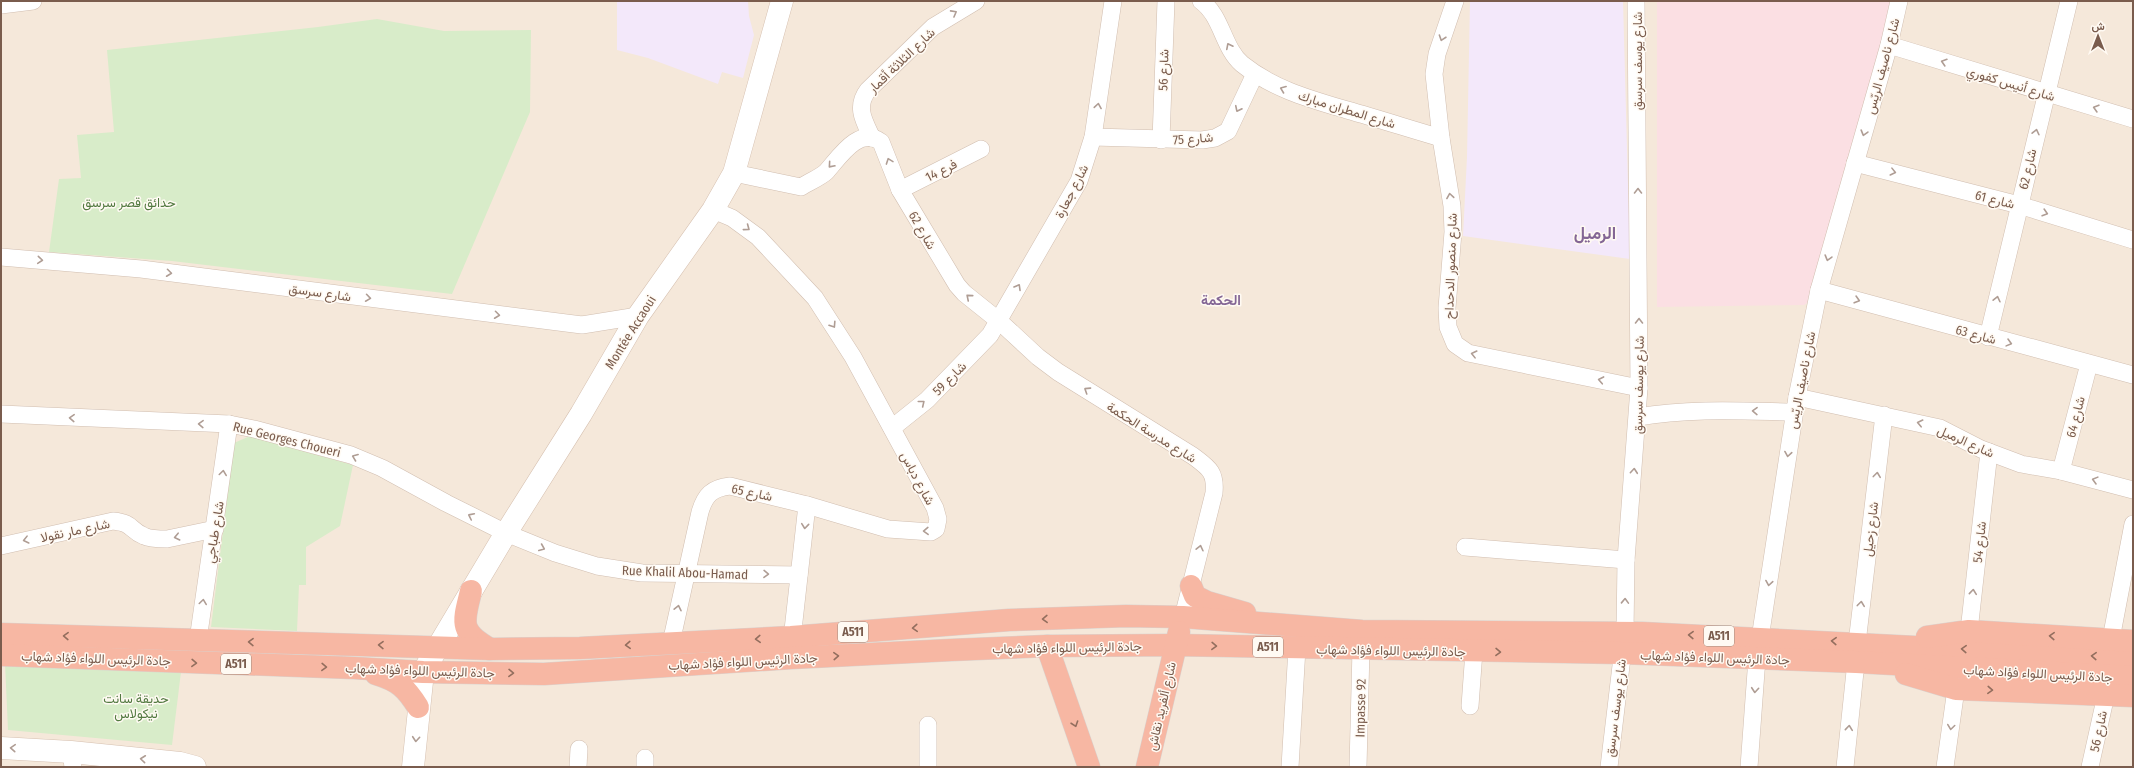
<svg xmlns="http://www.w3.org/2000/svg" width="2134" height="768" font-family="'Fira Sans Condensed',Vazirmatn,sans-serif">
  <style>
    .residential { fill: #f5e8da }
    .education { fill: #f3e8fa }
    .medical { fill: #fbdfe3 }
    .green { fill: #d8ecc9 }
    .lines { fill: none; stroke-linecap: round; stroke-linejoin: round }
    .street-casing { stroke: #d1beb0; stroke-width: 18 }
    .secondary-casing { stroke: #d6c0b0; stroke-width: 23 }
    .highway-casing { stroke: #dad1cd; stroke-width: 23 }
    .street { stroke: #fff; stroke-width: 17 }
    .secondary { stroke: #fff; stroke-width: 22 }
    .highway { stroke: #f7b7a3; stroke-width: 22 }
    .oneway { stroke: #af9d94 }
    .oneway2 { stroke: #936e5e }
    .labels { text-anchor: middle; stroke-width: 3; stroke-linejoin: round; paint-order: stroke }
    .shield { fill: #fffaf3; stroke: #a28b7f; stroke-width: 1 }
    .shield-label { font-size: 12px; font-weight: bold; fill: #7a5c4d }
    .street-label { font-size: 13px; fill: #7a5c4d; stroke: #fffaf3 }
    .park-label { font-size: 13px; fill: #537a41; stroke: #fffaf3 }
    .neighbourhood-label { font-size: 14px; font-weight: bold; fill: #846695; stroke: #fffaf3 }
    .district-label { font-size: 17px; font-weight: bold; fill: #846695; stroke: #fffaf3 }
  </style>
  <rect width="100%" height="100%" fill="#fdf6ec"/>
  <rect class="residential" x="1" y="1" width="2132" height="766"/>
  <g class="education">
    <path d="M617,1H748L749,16L754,35L743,78L722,72L718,84L648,58L617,50Z"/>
    <path d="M1470,1H1623L1630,259L1463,236L1467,157Z"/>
  </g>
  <path class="medical" d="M1657,1H1896L1807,303L1804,305L1657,307Z"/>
  <g class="green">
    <path d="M377,19L444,31L531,30L530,112L452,294L172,261L49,252L59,179L81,178L77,135L114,132L107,50L318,27Z"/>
    <path d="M250,436L353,465L340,526L306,547V585H299L297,631L211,627L234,443Z"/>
    <path d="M5,663L181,672L172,745L8,730Z"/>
  </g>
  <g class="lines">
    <g class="street-casing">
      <g id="street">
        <path d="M1201,1C1222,16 1223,48 1242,64C1273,89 1310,99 1347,110C1379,119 1410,129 1441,138"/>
        <path d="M1455,1L1437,54L1434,74L1441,138L1452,206L1453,232L1447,308L1448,327L1455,344L1468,353L1639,388"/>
        <path d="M1,5L33,1"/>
        <path d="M1889,45L2133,119"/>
        <path d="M1093,137L1202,140L1215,138L1228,131L1255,74"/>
        <path d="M872,138C864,121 855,107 868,90L933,27L976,1"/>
        <path d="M1161,140L1166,1"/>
        <path d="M1855,163L2019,205L2133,240"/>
        <path d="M734,173L801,187C809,182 819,178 826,172C838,159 859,125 881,142L900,190L957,285L964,293L999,321L1038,357L1058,372L1193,456C1209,468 1216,472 1214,493L1183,617"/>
        <path d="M900,190L981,149"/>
        <path d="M713,210L732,218L758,237L815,298L853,357L935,508L938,519L936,529L931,532L888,529L807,505L791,648"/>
        <path d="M1,257L141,269L582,325L638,316"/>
        <path d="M1819,290L2133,375"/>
        <path d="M1988,337L2069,1"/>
        <path d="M1797,397L1940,428L1981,449L2021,464L2061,471L2133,490"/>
        <path d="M1,414L229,424L254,429L351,455L382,468L446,503L506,533L555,553L597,566L642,573L799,575"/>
        <path d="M1638,417C1690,408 1742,411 1794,412"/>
        <path d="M892,428L927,400L990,335L1079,181L1093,137L1113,1"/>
        <path d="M2061,471L2089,364"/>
        <path d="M1,546L113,521C134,523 129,530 144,536C150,539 160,539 167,539L215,529"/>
        <path d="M1465,547L1626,560"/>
        <path d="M1969,631L1989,452"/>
        <path d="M2111,639L2133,524"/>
        <path d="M198,640L229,424"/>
        <path d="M671,643L700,512C705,495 712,488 730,486L807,505"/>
        <path d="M1857,643L1884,415"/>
        <path d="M1470,706L1474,651"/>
        <path d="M71,752L73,767"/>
        <path d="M578,767L579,749"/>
        <path d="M645,767V758"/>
        <path d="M928,767V725"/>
        <path d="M1290,767L1297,648"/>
        <path d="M1358,767L1361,649"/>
        <path d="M1609,767L1625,632L1626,560L1639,388L1636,1"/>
        <path d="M1749,767L1757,658L1797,397L1819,290L1889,45L1899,1"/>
        <path d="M1845,767L1856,662"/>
        <path d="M1945,767L1956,689"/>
        <path d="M2090,767L2106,695"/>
      </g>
    </g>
    <g class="secondary-casing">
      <g id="secondary">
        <path d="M1,748L71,752L180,763L195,767"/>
        <path d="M413,767L423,672L506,533L581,414L638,316L713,210L734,173L782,1"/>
      </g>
    </g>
    <g class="highway-casing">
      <g id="highway">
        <path d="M1191,586L1195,596L1207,602L1245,613"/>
        <path d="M471,591C463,623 459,631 490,649"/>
        <path d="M1,634L490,649L580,648L791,637L1009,620L1126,616L1183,617L1362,631L1642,633L2133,658"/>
        <path d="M1927,637L1969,631L2133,641"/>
        <path d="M1047,646L1089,767"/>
        <path d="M1,655L354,668L423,672L544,674L791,658L951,650L1047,646L1175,645L1621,653L1856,662L2133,677"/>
        <path d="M376,674C399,681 406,688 418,707"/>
        <path d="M1906,674L1956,689L2133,696"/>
        <path d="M1147,767L1179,632"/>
      </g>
    </g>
    <use href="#street" class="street"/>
    <use href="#secondary" class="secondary"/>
    <use href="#highway" class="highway"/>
  </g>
  <defs><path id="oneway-chevron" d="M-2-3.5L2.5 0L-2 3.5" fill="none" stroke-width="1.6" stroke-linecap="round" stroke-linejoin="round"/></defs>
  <g class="oneway">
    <use href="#oneway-chevron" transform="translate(954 13) rotate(-29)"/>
    <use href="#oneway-chevron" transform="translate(1442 38) rotate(109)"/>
    <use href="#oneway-chevron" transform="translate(1229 46) rotate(-117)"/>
    <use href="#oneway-chevron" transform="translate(1944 62) rotate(-163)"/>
    <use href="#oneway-chevron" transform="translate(1283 89) rotate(-159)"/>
    <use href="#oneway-chevron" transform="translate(1098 106) rotate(-81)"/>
    <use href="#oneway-chevron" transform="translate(2096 108) rotate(-164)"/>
    <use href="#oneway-chevron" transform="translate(1238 109) rotate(116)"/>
    <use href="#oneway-chevron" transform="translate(2036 132) rotate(-77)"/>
    <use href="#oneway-chevron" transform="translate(1864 133) rotate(106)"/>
    <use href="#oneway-chevron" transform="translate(889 161) rotate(-110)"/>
    <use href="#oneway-chevron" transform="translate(831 165) rotate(131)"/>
    <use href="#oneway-chevron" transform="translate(1893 172) rotate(14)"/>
    <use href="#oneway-chevron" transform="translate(1638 191) rotate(-90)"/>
    <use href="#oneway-chevron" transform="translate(1450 196) rotate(-99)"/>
    <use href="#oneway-chevron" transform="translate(2045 213) rotate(17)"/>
    <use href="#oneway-chevron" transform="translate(747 228) rotate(37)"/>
    <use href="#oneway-chevron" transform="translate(1828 258) rotate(106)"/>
    <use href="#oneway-chevron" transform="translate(40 260) rotate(5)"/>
    <use href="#oneway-chevron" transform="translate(169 273) rotate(7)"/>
    <use href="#oneway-chevron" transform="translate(1018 287) rotate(-60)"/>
    <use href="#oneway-chevron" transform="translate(969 297) rotate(-140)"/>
    <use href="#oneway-chevron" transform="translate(368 298) rotate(8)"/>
    <use href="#oneway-chevron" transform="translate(1997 299) rotate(-77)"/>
    <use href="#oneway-chevron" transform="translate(1857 300) rotate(16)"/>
    <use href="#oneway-chevron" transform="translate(497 315) rotate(7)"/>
    <use href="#oneway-chevron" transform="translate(1639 321) rotate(-90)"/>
    <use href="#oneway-chevron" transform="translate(833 325) rotate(57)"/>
    <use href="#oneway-chevron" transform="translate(2009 343) rotate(15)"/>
    <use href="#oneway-chevron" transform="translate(1474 354) rotate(-166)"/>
    <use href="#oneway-chevron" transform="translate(1601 380) rotate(-169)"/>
    <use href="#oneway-chevron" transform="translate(1087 390) rotate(-147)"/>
    <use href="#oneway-chevron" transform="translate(922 403) rotate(-39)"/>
    <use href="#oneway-chevron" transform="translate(1755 411) rotate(-179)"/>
    <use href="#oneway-chevron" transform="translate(72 418) rotate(-177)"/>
    <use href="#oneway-chevron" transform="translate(1920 423) rotate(-167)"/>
    <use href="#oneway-chevron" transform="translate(201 424) rotate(-178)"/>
    <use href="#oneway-chevron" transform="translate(1788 454) rotate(99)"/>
    <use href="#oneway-chevron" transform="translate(355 457) rotate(-159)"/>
    <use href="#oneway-chevron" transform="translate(1634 471) rotate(-85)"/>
    <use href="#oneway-chevron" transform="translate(223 473) rotate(-82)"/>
    <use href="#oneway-chevron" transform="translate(1877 475) rotate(-83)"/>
    <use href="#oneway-chevron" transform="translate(2095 480) rotate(-165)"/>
    <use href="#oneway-chevron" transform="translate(471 516) rotate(-154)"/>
    <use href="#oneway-chevron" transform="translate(805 526) rotate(96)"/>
    <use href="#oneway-chevron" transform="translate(926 531) rotate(178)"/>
    <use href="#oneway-chevron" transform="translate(177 537) rotate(167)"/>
    <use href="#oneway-chevron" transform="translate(26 540) rotate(166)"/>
    <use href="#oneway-chevron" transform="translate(542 548) rotate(23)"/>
    <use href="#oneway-chevron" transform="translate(1200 548) rotate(-77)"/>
    <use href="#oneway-chevron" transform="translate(766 574) rotate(1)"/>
    <use href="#oneway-chevron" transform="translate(1769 583) rotate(99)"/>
    <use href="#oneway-chevron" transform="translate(1973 592) rotate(-84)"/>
    <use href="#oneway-chevron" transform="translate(1625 601) rotate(-88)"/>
    <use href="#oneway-chevron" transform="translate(203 602) rotate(-82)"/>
    <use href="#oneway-chevron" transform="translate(1861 604) rotate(-83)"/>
    <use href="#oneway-chevron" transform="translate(678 608) rotate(-78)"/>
    <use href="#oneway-chevron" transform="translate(1755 690) rotate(95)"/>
    <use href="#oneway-chevron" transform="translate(1951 727) rotate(98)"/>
    <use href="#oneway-chevron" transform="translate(1849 728) rotate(-84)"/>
    <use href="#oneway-chevron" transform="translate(416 739) rotate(95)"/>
    <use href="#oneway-chevron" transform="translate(13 748) rotate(-176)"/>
    <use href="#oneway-chevron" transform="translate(143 759) rotate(-174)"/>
  </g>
  <g class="oneway2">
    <use href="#oneway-chevron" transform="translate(1045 619) rotate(178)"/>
    <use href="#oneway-chevron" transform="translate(915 628) rotate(176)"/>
    <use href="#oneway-chevron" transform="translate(1691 635) rotate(-178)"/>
    <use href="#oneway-chevron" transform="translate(66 636) rotate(-178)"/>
    <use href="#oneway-chevron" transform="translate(2052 636) rotate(-177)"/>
    <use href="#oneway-chevron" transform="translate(758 639) rotate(177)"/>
    <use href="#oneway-chevron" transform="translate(1834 641) rotate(-177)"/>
    <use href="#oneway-chevron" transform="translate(251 642) rotate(-179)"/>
    <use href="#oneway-chevron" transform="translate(381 645) rotate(-179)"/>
    <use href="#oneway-chevron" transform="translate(628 645) rotate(177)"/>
    <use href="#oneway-chevron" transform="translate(1214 646) rotate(2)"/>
    <use href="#oneway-chevron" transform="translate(1964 649) rotate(-177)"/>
    <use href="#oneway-chevron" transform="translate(1498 652) rotate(1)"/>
    <use href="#oneway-chevron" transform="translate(836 656) rotate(-3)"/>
    <use href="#oneway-chevron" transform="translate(2094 656) rotate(-177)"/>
    <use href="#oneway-chevron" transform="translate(194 663) rotate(2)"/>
    <use href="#oneway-chevron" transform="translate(324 667) rotate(2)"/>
    <use href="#oneway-chevron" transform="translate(511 673) rotate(1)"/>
    <use href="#oneway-chevron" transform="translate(1990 690) rotate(3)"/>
    <use href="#oneway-chevron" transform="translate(1075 724) rotate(71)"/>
  </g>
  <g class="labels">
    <g class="shield">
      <rect x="838" y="622" width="30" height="20" rx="3"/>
      <rect x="1704" y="626" width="30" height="20" rx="3"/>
      <rect x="1253" y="637" width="30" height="20" rx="3"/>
      <rect x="221" y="654" width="30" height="20" rx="3"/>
    </g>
    <g class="shield-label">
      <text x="853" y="636">A511</text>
      <text x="1719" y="640">A511</text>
      <text x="1268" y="651">A511</text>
      <text x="236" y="668">A511</text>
    </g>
    <g class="street-label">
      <text transform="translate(901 60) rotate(-44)" y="5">شارع الثلاثة أقمار</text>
      <text transform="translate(1637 61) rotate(-90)" y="5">شارع يوسف سرسق</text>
      <text transform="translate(1882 66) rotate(-75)" y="5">شارع ناصيف الريّس</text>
      <text transform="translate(1163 70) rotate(-88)" y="5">شارع 56</text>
      <text transform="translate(2011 83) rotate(17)" y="5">شارع أنيس كفوري</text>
      <text transform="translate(1347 109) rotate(17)" y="5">شارع المطران مبارك</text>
      <text transform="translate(1193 138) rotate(-4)" y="5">شارع 75</text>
      <text transform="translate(2027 169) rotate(-77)" y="5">شارع 62</text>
      <text transform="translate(941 170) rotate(-27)" y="5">فرع 14</text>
      <text transform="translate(1071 191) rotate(-63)" y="5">شارع جعارة</text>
      <text transform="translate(1995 199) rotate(14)" y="5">شارع 61</text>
      <text transform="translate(923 230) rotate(60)" y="5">شارع 62</text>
      <text transform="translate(1450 266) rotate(-88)" y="5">شارع منصور الدحداح</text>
      <text transform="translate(320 292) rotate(8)" y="5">شارع سرسق</text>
      <text transform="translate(630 332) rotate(-58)" y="5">Montée Accaoui</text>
      <text transform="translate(1976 334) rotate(15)" y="5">شارع 63</text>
      <text transform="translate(949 378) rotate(-45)" y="5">شارع 59</text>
      <text transform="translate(1801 380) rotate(-79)" y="5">شارع ناصيف الريّس</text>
      <text transform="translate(1638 385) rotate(-89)" y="5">شارع يوسف سرسق</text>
      <text transform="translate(2075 417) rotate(-76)" y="5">شارع 64</text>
      <text transform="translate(1152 432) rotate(32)" y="5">شارع مدرسة الحكمة</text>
      <text transform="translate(287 439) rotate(14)" y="5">Rue Georges Choueri</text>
      <text transform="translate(1966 441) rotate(24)" y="5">شارع الرميل</text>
      <text transform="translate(918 478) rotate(62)" y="5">شارع دباس</text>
      <text transform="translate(752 492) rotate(12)" y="5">شارع 65</text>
      <text transform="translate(1870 529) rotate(-83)" y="5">شارع زحيل</text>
      <text transform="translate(75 530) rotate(-12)" y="5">شارع مار نقولا</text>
      <text transform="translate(214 532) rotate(-81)" y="5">شارع طباجي</text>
      <text transform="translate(1979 542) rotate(-84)" y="5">شارع 54</text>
      <text transform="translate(685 572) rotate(2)" y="5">Rue Khalil Abou-Hamad</text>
      <text transform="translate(1067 647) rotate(-1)" y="5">جادة الرئيس اللواء فؤاد شهاب</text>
      <text transform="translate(1391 650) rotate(1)" y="5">جادة الرئيس اللواء فؤاد شهاب</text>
      <text transform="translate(1715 657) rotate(2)" y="5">جادة الرئيس اللواء فؤاد شهاب</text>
      <text transform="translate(96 658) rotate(2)" y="5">جادة الرئيس اللواء فؤاد شهاب</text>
      <text transform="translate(743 661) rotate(-3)" y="5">جادة الرئيس اللواء فؤاد شهاب</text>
      <text transform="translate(420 670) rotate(2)" y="5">جادة الرئيس اللواء فؤاد شهاب</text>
      <text transform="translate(2038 673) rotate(3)" y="5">جادة الرئيس اللواء فؤاد شهاب</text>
      <text transform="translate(1161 706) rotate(-77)" y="5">شارع ألفريد نقاش</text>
      <text transform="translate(1360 708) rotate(-89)" y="5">Impasse 92</text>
      <text transform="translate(1615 708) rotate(-83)" y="5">شارع يوسف سرسق</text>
      <text transform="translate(2098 731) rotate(-78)" y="5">شارع 56</text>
    </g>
    <g class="park-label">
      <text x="129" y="207">حدائق قصر سرسق</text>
      <text x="136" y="703">حديقة سانت<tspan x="136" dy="15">نيكولاس</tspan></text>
    </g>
    <g class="neighbourhood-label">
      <text x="1221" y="305">الحكمة</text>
    </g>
    <g class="district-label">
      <text x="1595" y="239">الرميل</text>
    </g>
  </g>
  <rect width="2134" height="768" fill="none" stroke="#7a5c4d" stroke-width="4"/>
  <g transform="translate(2098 36)" stroke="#fffaf3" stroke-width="3" paint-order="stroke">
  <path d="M0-3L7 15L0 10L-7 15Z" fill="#7a5c4d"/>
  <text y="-6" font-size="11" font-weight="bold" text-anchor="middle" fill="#7a5c4d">ش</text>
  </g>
</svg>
